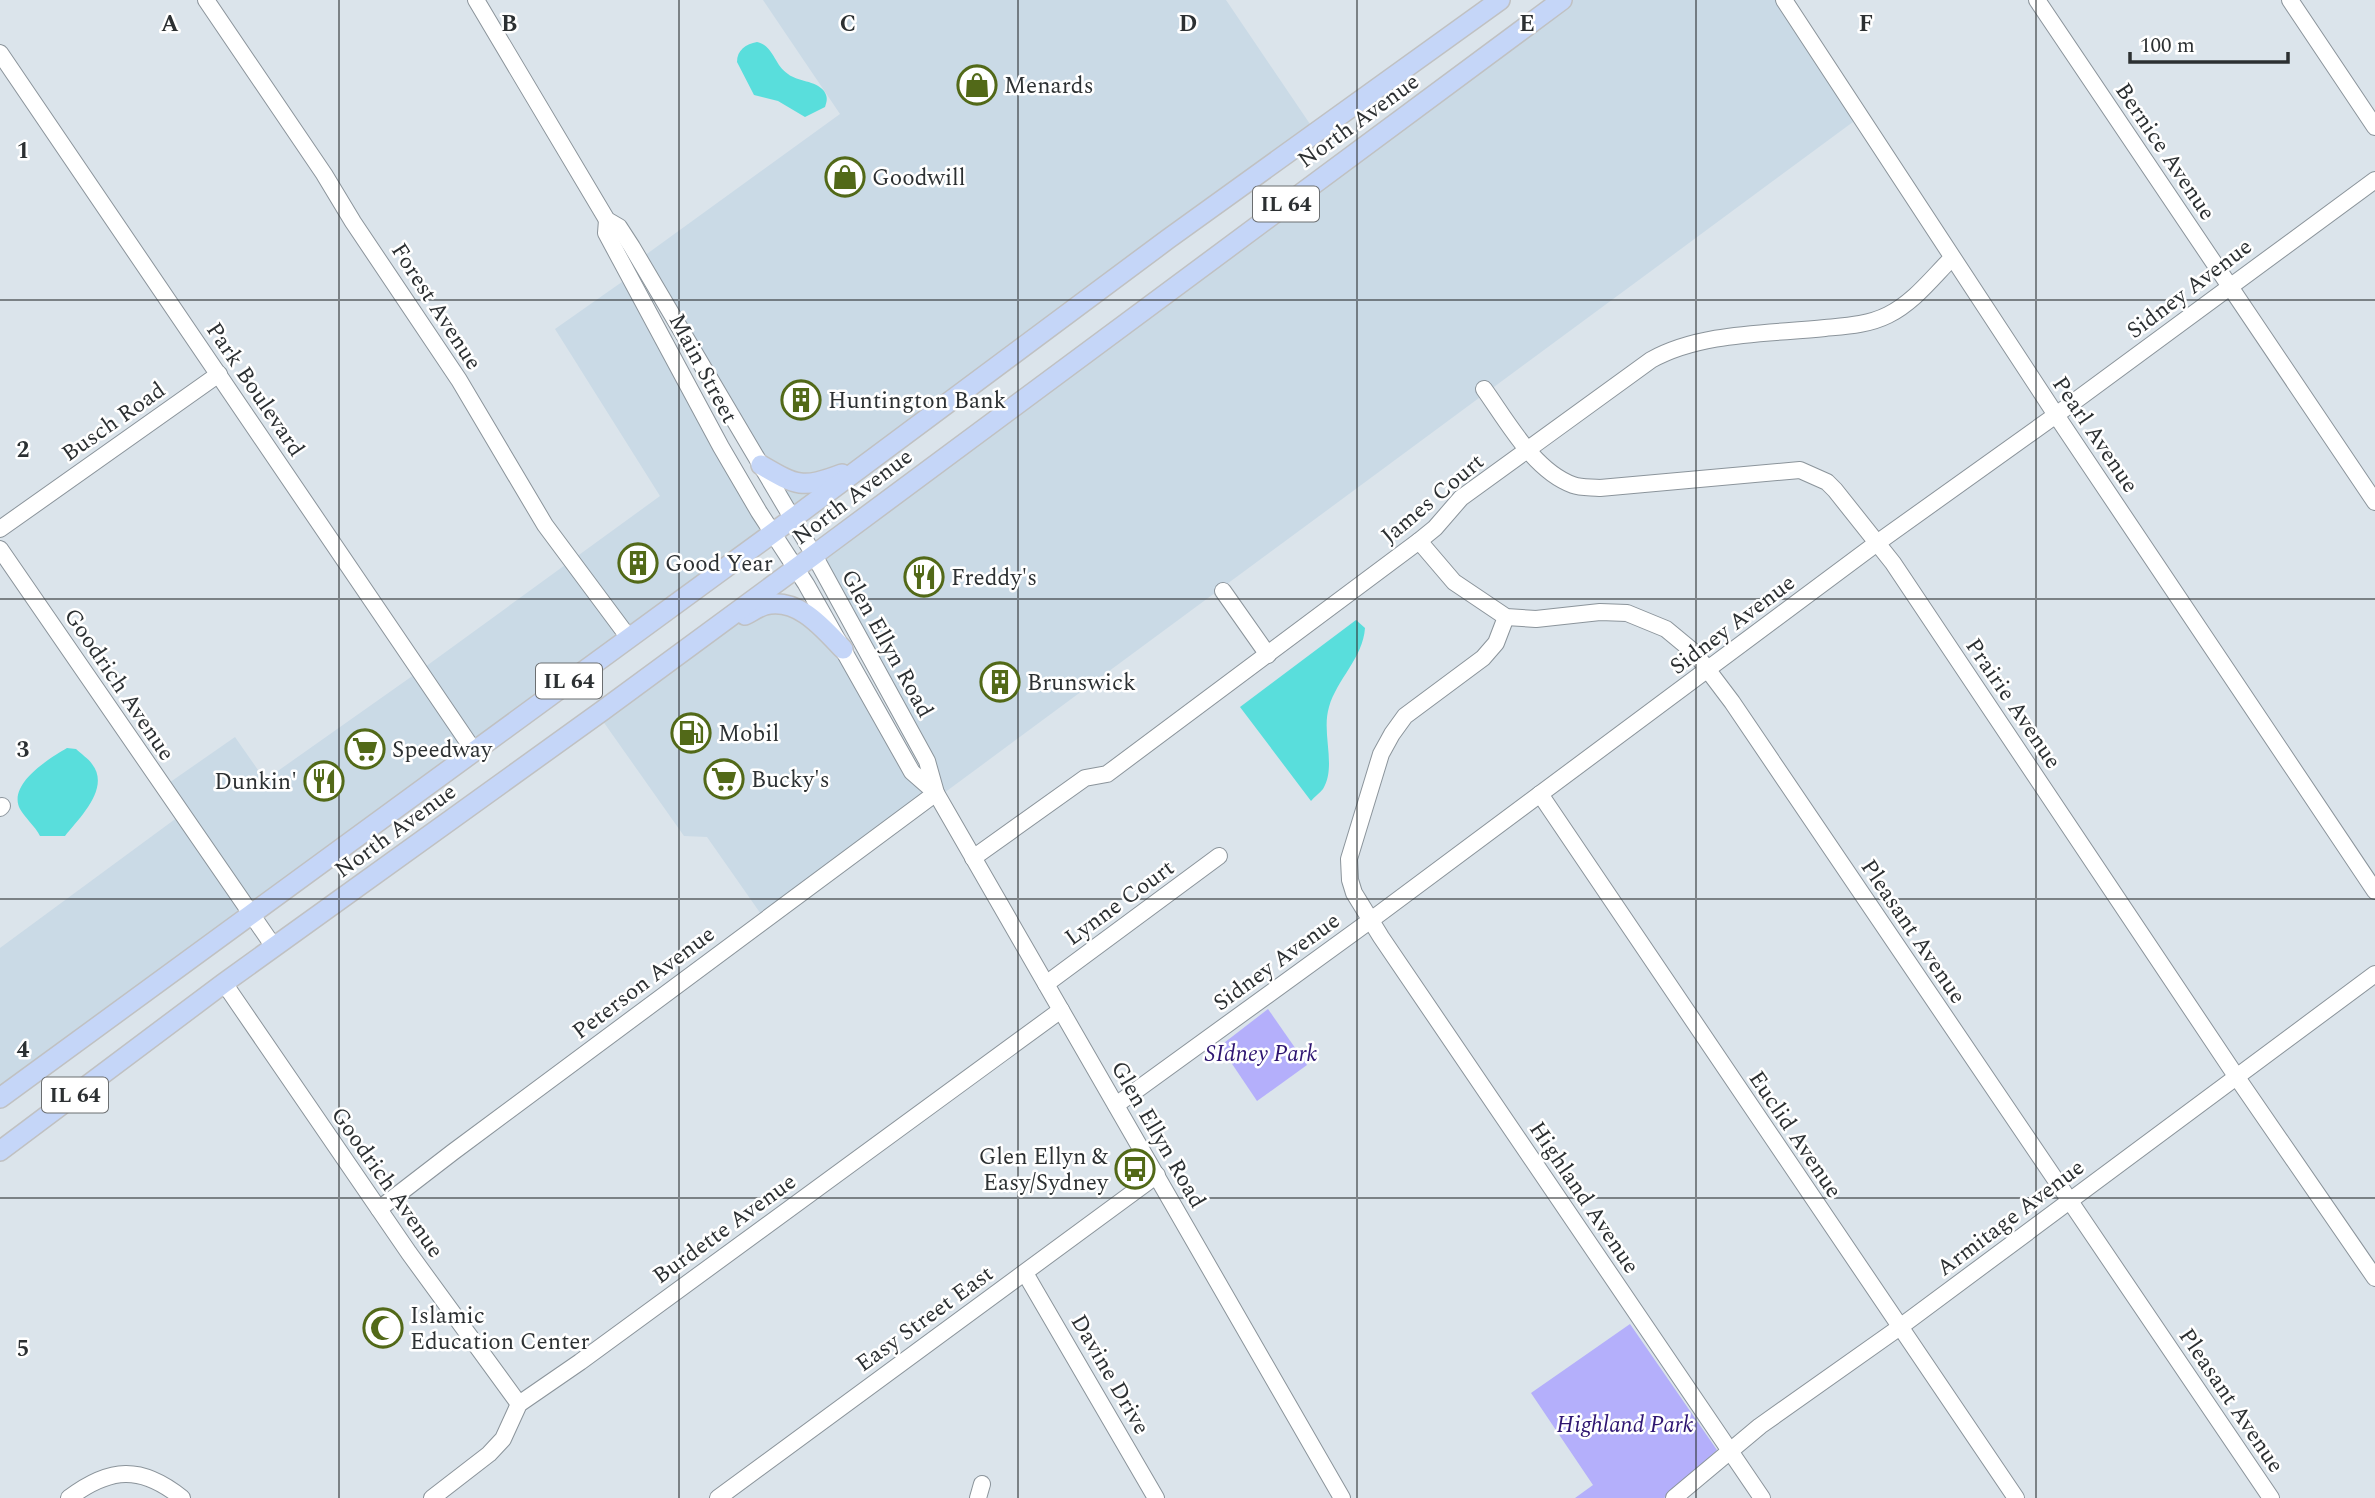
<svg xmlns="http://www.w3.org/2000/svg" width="2375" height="1498" font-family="Spectral,serif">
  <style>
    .built { fill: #cadae6 }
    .green { fill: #b4affb }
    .water { fill: #59dedc }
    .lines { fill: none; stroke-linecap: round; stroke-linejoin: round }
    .minor-casing { stroke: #8b949b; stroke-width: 18 }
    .major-casing { stroke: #c0c1c2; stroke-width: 22 }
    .minor { stroke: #fff; stroke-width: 16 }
    .major { stroke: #c5d6f8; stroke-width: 19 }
    .grid { fill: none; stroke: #2c3032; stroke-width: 2; stroke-opacity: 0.55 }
    .labels { text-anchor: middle; stroke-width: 5; stroke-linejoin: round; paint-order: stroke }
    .shield { fill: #fff; stroke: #6b6e70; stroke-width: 2 }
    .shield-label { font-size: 21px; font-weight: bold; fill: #2c3032 }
    .poi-label { font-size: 23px; fill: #2c3032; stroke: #fff; text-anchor: start }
    .street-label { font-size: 23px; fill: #2c3032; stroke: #fff }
    .park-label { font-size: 23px; font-style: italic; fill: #2e1571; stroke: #fff }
    .grid-label { font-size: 23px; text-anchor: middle; font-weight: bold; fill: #2c3032; stroke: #fff; stroke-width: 5; stroke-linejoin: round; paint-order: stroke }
  </style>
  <rect width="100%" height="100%" fill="#dbe4eb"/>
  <g class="built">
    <path d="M763,0H1226L1312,127L793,511L644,256L840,114Z"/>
    <path d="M1572,0H1776L1857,119L944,793L824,558L1222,256Z"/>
    <path d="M629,277L766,530L477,744L425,667L660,496L555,329Z"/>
    <path d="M784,608L841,653L931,793L763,917L707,837L684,836L600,717L730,628L764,610Z"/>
    <path d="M418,672L471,750L253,910L166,785L235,737L265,780Z"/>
    <path d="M178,817L246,914L0,1093V948Z"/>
  </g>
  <g class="green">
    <path d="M1268,1009L1307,1065L1257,1101L1220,1046Z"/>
    <path d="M1630,1324L1717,1450L1664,1498H1575L1593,1485L1531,1393Z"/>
  </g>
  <g class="water">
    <path d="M757,42C774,46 774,65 788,74C798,82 815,80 824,91C828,97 827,101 825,107L805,117L778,101L754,95L737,62C737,50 746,44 757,42Z"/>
    <path d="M1356,620L1365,628C1363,658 1337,679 1329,707C1321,733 1337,766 1323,789C1320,793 1314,797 1311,801L1240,707Z"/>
    <path d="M67,748L76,749C81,754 88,758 92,764C111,788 79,818 65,836H40C35,826 25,818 20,809C7,784 50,758 67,748Z"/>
  </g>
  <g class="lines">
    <g class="minor-casing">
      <g id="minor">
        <path d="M206,0L324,174L353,222L459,380L545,525L629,638"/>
        <path d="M476,0L607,220L619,227L632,247L814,555L927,761L936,793L1342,1498"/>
        <path d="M1784,0L2056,415L2375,891"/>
        <path d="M2037,0L2375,502"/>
        <path d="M2290,0L2375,127"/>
        <path d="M0,53L474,751"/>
        <path d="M607,220L606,233L721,447L759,512L806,584L912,772L936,793"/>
        <path d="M1484,389C1507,421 1534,471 1573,485C1581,488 1591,487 1600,488L1800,470L1827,482L1835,490L1893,563L2236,1076L2375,1278"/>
        <path d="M0,529L219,374"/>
        <path d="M1419,541L1454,582L1506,617L1536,619L1600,612L1627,613L1666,629L1695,653L1732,702L2271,1498"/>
        <path d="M0,549L274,947"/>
        <path d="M1223,591L1268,655"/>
        <path d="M1506,617L1496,643L1483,658L1405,716L1392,734L1381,754L1349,859L1350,880L1354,893L1381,937L1762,1498"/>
        <path d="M1540,794L2016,1498"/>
        <path d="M0,808L2,806"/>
        <path d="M973,858L1085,778L1107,774L1419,541L1435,528L1461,498L1651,360C1701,332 1768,334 1825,328C1846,326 1868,325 1888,315C1914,302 1932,278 1952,258"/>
        <path d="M224,983L409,1253L519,1404"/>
        <path d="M1046,984L1219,856"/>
        <path d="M1116,1105L1371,920L1877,543L2056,415L2375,180"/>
        <path d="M379,1209L453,1152L936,793"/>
        <path d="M1025,1273L1156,1498"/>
        <path d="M69,1498C110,1467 141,1465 182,1498"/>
        <path d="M432,1498L489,1454L503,1439L519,1404L580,1362L1061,1010"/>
        <path d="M718,1498L1157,1175"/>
        <path d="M978,1498L982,1484"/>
        <path d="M1674,1498L1760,1426L1900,1327L2375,974"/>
      </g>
    </g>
    <g class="major-casing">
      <g id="major">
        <path d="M761,465C797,486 802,489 842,474"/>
        <path d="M745,615C751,612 758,607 765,605C798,597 823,628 843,649"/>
        <path d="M0,1098L792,519L1168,239L1500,0"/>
        <path d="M0,1151L224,983L602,711L814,555L1562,0"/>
      </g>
    </g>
    <use href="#minor" class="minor"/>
    <use href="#major" class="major"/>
  </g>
  <path class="grid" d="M339,0V1498M679,0V1498M1018,0V1498M1357,0V1498M1696,0V1498M2036,0V1498M0,300H2375M0,599H2375M0,899H2375M0,1198H2375"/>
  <defs>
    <g id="shop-ring" transform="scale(2.0125)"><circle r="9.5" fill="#fff" stroke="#526918" stroke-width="1.5"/><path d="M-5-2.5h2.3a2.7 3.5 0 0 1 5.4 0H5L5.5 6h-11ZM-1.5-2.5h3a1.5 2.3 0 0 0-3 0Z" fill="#526918"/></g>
    <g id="building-ring" transform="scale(2.0125)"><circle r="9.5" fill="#fff" stroke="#526918" stroke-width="1.5"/><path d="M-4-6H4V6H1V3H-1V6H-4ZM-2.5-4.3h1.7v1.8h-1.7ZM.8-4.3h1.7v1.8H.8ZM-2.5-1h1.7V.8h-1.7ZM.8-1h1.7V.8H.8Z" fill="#526918"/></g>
    <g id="restaurant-ring" transform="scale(2.0125)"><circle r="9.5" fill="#fff" stroke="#526918" stroke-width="1.5"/><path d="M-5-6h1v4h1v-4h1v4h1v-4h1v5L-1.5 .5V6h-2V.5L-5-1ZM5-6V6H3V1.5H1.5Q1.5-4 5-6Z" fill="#526918"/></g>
    <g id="fuel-ring" transform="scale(2.0125)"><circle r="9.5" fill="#fff" stroke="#526918" stroke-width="1.5"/><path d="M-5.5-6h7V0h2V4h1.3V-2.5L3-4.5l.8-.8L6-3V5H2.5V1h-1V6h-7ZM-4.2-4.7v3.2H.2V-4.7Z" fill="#526918"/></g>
    <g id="supermarket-ring" transform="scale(2.0125)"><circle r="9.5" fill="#fff" stroke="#526918" stroke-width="1.5"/><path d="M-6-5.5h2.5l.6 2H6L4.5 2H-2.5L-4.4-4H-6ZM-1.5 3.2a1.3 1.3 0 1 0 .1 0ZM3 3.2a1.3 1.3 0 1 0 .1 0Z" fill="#526918"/></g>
    <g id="bus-ring" transform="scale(2.0125)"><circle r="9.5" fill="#fff" stroke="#526918" stroke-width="1.5"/><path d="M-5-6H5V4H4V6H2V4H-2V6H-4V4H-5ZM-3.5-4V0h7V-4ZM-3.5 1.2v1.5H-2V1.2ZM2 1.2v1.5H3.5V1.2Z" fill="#526918"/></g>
    <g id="mosque-ring" transform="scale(2.0125)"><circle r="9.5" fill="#fff" stroke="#526918" stroke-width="1.5"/><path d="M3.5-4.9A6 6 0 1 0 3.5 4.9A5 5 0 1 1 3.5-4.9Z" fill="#526918"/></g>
  </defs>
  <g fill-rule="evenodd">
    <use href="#shop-ring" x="977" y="85"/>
    <use href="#shop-ring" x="845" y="177"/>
    <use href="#building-ring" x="801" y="400"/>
    <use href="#building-ring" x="638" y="563"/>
    <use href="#restaurant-ring" x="924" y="577"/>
    <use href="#building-ring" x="1000" y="682"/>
    <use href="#fuel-ring" x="691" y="733"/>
    <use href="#supermarket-ring" x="365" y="749"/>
    <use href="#supermarket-ring" x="724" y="779"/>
    <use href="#restaurant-ring" x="324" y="781"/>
    <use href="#bus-ring" x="1135" y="1169"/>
    <use href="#mosque-ring" x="383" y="1328"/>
  </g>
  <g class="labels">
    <g class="shield">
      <rect x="1253" y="186.5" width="66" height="35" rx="5"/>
      <rect x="536" y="663.5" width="66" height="35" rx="5"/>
      <rect x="42" y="1077.5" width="66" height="35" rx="5"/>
    </g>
    <g class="shield-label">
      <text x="1286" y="211">IL 64</text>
      <text x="569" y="688">IL 64</text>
      <text x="75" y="1102">IL 64</text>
    </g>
    <g class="poi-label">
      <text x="1004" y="93">Menards</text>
      <text x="872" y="185">Goodwill</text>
      <text x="828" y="408">Huntington Bank</text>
      <text x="665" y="571">Good Year</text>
      <text x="951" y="585">Freddy's</text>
      <text x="1027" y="690">Brunswick</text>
      <text x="718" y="741">Mobil</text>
      <text x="392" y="757">Speedway</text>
      <text x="751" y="787">Bucky's</text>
      <text x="297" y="789" text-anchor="end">Dunkin'</text>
      <text x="1108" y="1164" text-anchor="end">Glen Ellyn &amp;<tspan x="1108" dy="26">Easy/Sydney</tspan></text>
      <text x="410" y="1323">Islamic<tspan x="410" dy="26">Education Center</tspan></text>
    </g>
    <g class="street-label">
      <text transform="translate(1358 120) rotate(-36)" y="8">North Avenue</text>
      <text transform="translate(2166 151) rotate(56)" y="8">Bernice Avenue</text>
      <text transform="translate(2189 288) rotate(-37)" y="8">Sidney Avenue</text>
      <text transform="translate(437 306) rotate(57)" y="8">Forest Avenue</text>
      <text transform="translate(704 368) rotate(62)" y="8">Main Street</text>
      <text transform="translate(256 389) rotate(56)" y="8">Park Boulevard</text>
      <text transform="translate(113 421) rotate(-35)" y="8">Busch Road</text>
      <text transform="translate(2096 434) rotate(56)" y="8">Pearl Avenue</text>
      <text transform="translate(852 496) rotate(-37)" y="8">North Avenue</text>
      <text transform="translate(1432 498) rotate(-40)" y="8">James Court</text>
      <text transform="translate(1732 624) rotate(-37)" y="8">Sidney Avenue</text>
      <text transform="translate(888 643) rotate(61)" y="8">Glen Ellyn Road</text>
      <text transform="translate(120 684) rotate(56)" y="8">Goodrich Avenue</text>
      <text transform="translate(2014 703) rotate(56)" y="8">Prairie Avenue</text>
      <text transform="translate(395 830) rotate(-36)" y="8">North Avenue</text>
      <text transform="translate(1119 902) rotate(-36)" y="8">Lynne Court</text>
      <text transform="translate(1914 931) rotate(56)" y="8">Pleasant Avenue</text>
      <text transform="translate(1276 961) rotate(-36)" y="8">Sidney Avenue</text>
      <text transform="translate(643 982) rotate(-37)" y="8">Peterson Avenue</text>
      <text transform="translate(1159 1134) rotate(60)" y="8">Glen Ellyn Road</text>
      <text transform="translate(1796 1134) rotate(56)" y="8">Euclid Avenue</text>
      <text transform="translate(388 1182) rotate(55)" y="8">Goodrich Avenue</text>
      <text transform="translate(1585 1197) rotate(56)" y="8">Highland Avenue</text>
      <text transform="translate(2010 1217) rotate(-37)" y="8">Armitage Avenue</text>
      <text transform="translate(724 1228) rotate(-36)" y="8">Burdette Avenue</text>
      <text transform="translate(924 1318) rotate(-36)" y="8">Easy Street East</text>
      <text transform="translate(1111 1374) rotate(60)" y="8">Davine Drive</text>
      <text transform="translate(2232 1400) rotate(56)" y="8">Pleasant Avenue</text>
    </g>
    <g class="park-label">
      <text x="1261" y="1061">SIdney Park</text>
      <text x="1625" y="1432">Highland Park</text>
    </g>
  </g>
  <g class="grid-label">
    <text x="170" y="31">A</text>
    <text x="509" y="31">B</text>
    <text x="848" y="31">C</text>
    <text x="1188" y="31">D</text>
    <text x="1527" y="31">E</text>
    <text x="1866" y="31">F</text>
    <text x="23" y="158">1</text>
    <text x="23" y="457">2</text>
    <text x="23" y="757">3</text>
    <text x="23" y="1057">4</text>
    <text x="23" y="1356">5</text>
  </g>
  <path d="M2130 52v10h158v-10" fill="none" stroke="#2c3032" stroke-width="3.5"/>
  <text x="2140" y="52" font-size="21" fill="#2c3032" stroke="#ffffff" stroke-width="5" paint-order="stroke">100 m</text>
</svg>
